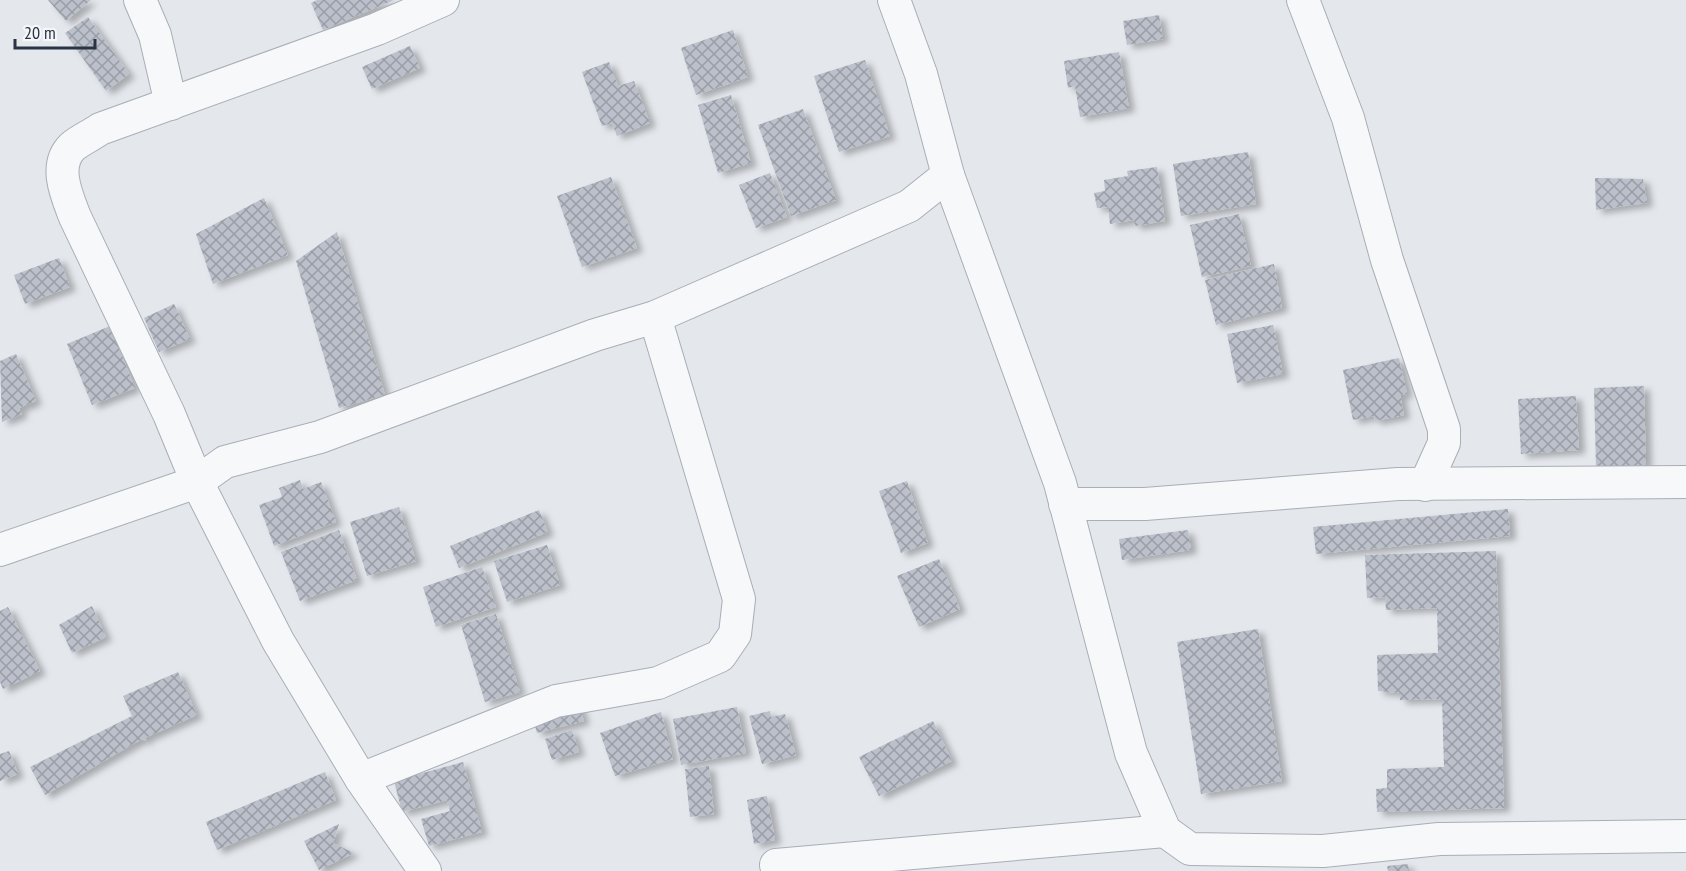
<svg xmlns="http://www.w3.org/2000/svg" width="1686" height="871" font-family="'PT Sans Narrow',sans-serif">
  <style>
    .building { fill: url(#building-cross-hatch); filter: url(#shadow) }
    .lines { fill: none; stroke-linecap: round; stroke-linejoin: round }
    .street-casing { stroke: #a9aeb7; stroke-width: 34 }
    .street { stroke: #f7f8fa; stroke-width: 32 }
  </style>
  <defs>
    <pattern id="building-cross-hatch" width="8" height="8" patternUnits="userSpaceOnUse" patternTransform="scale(1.5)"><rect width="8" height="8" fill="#bbc0ca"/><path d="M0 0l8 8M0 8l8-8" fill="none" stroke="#989da6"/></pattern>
    <filter id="shadow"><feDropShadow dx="6" dy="4" stdDeviation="3" flood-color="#0004"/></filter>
  </defs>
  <rect width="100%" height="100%" fill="#e4e7ec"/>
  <g class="building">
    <path d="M48,0H91L66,21Z"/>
    <path d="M317,0H394L323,30L311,3Z"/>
    <path d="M1159,15L1163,39L1127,45L1123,21Z"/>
    <path d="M88,17L129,74L106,91L65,33Z"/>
    <path d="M733,30L748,77L696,95L681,48Z"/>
    <path d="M410,46L420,68L372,89L362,67Z"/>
    <path d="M1119,52L1129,108L1080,117L1075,86L1068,88L1064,61Z"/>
    <path d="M865,60L890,136L839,152L814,76Z"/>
    <path d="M609,62L618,86L634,81L650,123L617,136L612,123L602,126L582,72Z"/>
    <path d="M731,95L751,163L718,173L698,105Z"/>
    <path d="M803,109L836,200L791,216L758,125Z"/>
    <path d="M1248,152L1256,204L1181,216L1173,164Z"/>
    <path d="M1157,167L1165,221L1135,226L1134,220L1110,224L1108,207L1097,208L1094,193L1105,191L1104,180L1128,176L1127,171Z"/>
    <path d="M770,173L787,217L756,228L739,185Z"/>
    <path d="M611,177L637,248L582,267L557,196Z"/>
    <path d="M1595,178L1643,179L1647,203L1596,210Z"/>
    <path d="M264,198L288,255L213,284L196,234Z"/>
    <path d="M1239,214L1251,266L1202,277L1190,225Z"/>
    <path d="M337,232L385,395L339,408L296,261Z"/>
    <path d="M59,258L70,287L25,304L14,275Z"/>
    <path d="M1274,264L1282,308L1216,325L1205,280Z"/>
    <path d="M174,304L190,339L159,352L144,318Z"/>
    <path d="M1273,325L1283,374L1237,383L1227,334Z"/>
    <path d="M110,326L135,388L92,405L67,344Z"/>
    <path d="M16,354L36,401L19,408L22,414L2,422L0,361Z"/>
    <path d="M1399,358L1407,394L1400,395L1404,415L1375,421L1374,416L1353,420L1343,370Z"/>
    <path d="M1644,386L1646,465L1596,467L1594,388Z"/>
    <path d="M1576,396L1579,450L1521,454L1518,399Z"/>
    <path d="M300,480L303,489L321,482L336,522L274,546L259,505L282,497L279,488Z"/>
    <path d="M907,481L928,543L901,553L879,491Z"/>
    <path d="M399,507L416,561L367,576L350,522Z"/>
    <path d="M1508,509L1510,536L1316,554L1313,527Z"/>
    <path d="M539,510L548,532L459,568L450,546Z"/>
    <path d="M339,530L357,580L300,601L281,552Z"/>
    <path d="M1188,530L1191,550L1122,560L1119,539Z"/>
    <path d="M547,545L560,585L507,602L494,561Z"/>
    <path d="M1496,551L1504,808L1377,812L1376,789L1387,788V769L1444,767L1442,699L1400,700V693L1378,691L1377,655L1438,653L1437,608L1386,610L1385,597L1367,598L1365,555Z"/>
    <path d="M939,559L960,609L919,627L897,576Z"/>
    <path d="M482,567L496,607L436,627L423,587Z"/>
    <path d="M92,606L106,637L72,653L59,625Z"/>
    <path d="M8,607L40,671L3,689L0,682V611Z"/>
    <path d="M496,614L520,692L485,702L461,625Z"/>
    <path d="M1258,629L1282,781L1201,794L1177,642Z"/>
    <path d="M178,672L197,715L145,738L148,743L142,739L45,795L30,767L132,716L123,696Z"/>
    <path d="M577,700L584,721L537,733L532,715Z"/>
    <path d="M737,707L746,753L681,765L673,719Z"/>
    <path d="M770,711L771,717L785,714L796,755L762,764L749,716Z"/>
    <path d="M661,712L673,759L615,776L600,733Z"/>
    <path d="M933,721L952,761L879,796L859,757Z"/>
    <path d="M572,730L579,752L552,760L545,739Z"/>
    <path d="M9,751L18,774L0,781V754Z"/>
    <path d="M463,762L482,832L429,846L421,819L450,811L447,800L402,812L394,781Z"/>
    <path d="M709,766L714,814L690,817L685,769Z"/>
    <path d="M325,772L336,800L217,850L206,822Z"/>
    <path d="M767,796L775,840L754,844L747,800Z"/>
    <path d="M339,824L333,843L354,853L319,870L304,841Z"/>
    <path d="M1408,864L1409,871H1388L1387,866Z"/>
  </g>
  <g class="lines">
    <g class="street-casing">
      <g id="street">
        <path d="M140,0L155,35L171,104"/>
        <path d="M894,0L921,74L948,175L1060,483L1131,753L1165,831L1190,849L1323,851L1439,839L1686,836"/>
        <path d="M1303,0L1348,118L1387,260L1444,429V443L1425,485"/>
        <path d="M1065,504H1145L1398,484L1686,482"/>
        <path d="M0,550L197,482L225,462L320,437L595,335L655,317L909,206L948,175"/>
        <path d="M361,779L556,701L658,683L720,656L735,634L739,599L655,317"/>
        <path d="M776,865L1165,831"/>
        <path d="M425,871L361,779L278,641L197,482L169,414L75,217C67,196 53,166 72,147C80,140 92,135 100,129L377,29L443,0"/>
      </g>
    </g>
    <use href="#street" class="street"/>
  </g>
  <path d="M15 39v9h80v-9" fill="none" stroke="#2b3445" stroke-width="3"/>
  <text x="24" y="39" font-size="18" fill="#2b3445" stroke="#f4f6f9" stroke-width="4.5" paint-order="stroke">20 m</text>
</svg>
